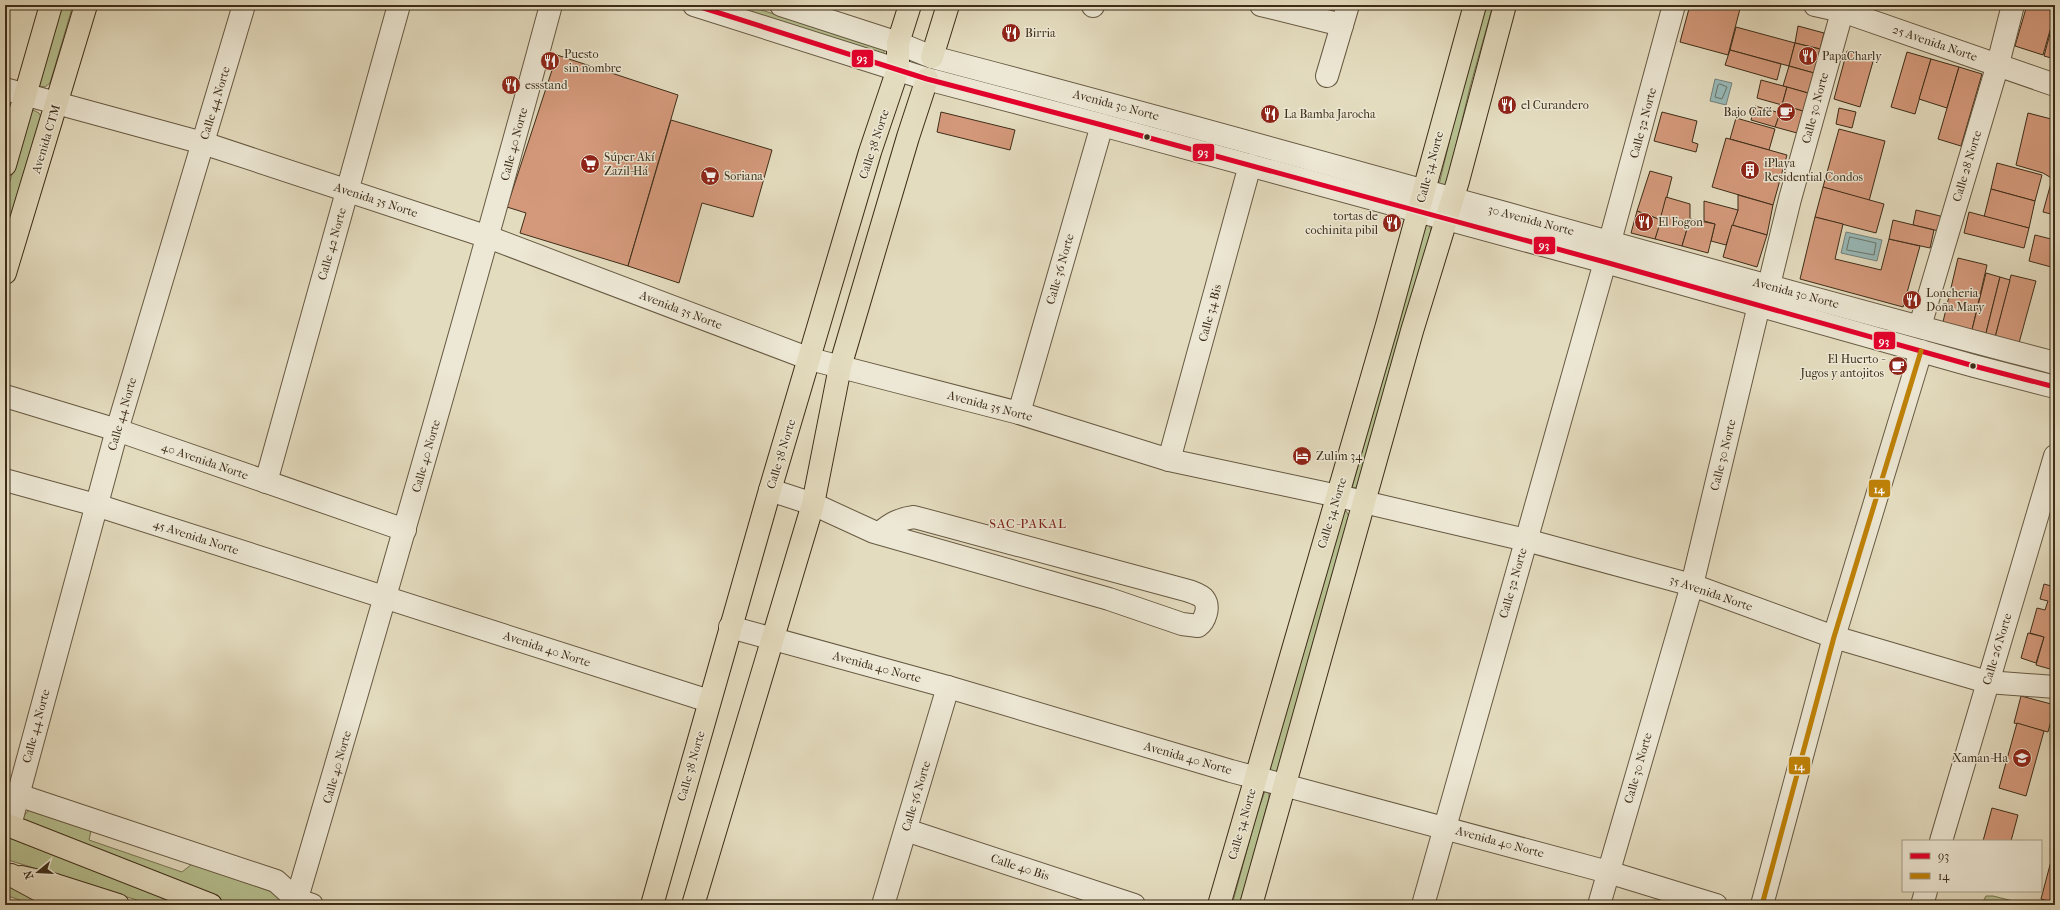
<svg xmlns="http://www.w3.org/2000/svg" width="2060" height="910" font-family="'IM FELL French Canon',serif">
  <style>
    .green { fill: #b6c090; stroke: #7a7654 }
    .water { fill: #98baba; stroke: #748279 }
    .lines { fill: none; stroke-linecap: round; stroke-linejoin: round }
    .shore { stroke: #6a7469; stroke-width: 1 }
    .building { fill: #d4997b; stroke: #3d2d18 }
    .minor-casing { stroke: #675942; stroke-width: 24 }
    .major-casing { stroke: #3d2d18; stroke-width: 24 }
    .highway-casing { stroke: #3d2d18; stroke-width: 24 }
    .minor { stroke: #ede8d5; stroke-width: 22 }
    .major { stroke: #e4dcbf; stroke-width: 22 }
    .highway { stroke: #e4dcbf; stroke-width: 22 }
    .bus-1-casing { stroke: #ede8d5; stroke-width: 8 }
    .bus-2-casing { stroke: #ede8d5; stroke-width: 8 }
    .bus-1 { stroke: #e4002b; stroke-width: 5 }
    .bus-2 { stroke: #bf8207; stroke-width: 5 }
    .bus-dot { fill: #3d2d18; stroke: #ede8d5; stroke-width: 1.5 }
    .labels { text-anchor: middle; stroke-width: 3; stroke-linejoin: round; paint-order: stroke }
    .poi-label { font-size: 12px; fill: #3d2d18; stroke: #ede8d5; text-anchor: start }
    .street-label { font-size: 12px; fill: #3d2d18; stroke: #ede8d5 }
    .neighbourhood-label { font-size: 13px; letter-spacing: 1px; fill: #7a1f14; stroke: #ede8d5 }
    .line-badge { stroke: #ede8d5; stroke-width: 1.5 }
    .badge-label { font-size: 11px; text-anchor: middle; font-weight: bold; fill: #fff }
  </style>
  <rect width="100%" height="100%" fill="#e4dcbf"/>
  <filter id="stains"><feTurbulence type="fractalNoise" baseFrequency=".005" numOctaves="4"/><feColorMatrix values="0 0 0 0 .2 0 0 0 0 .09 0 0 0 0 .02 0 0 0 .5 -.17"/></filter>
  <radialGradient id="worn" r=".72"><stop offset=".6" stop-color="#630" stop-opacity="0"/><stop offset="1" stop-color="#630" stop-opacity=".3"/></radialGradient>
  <g class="green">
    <path d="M60,5H73L50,83L45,87L39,86Z"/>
    <path d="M739,5H746L885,50L883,54L740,8Z"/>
    <path d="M1486,5H1493L1470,87L1445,191L1438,189L1463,84Z"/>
    <path d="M33,110L39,113L41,117L5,243V198L29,116Z"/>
    <path d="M1429,225L1431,230L1426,250L1358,485L1356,488L1352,487L1425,226Z"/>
    <path d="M1783,299L2055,373V377L1783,302Z"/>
    <path d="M1346,511L1349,516L1277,773L1269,771L1342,514Z"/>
    <path d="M1265,791L1269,793V798L1240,905H1232L1257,813Z"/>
    <path d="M29,810L91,831L89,840L182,872L192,864L281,895V905H230L23,823L21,819Z"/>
    <path d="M5,833L192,905H153L5,859Z"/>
    <path d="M5,884L63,905H35L5,895Z"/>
    <path d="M1986,896H1993L2029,905H1981Z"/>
  </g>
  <g class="water">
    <path d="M1715,79L1732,83L1726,105L1710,101Z"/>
    <path d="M1846,232L1882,240L1877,261L1841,253Z"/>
  </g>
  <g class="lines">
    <g class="shore">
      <path d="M1720,84L1727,87L1722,99L1715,97L1718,85Z"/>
      <path d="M1850,237L1876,243L1874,255L1847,250Z"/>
    </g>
  </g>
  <g class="building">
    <path d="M1690,5H1741L1728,55L1680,42Z"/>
    <path d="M2027,5H2055V13L2043,55L2015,46Z"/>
    <path d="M2055,15V59L2044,56Z"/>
    <path d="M1798,26L1824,33L1820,49L1795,43Z"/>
    <path d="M1736,27L1795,43L1789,66L1730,50Z"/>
    <path d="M1795,43L1820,49L1814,73L1789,66Z"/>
    <path d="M1730,50L1781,64L1777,80L1725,65Z"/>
    <path d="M1847,51L1874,58L1860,107L1834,99Z"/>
    <path d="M1907,52L1931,59L1915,114L1891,107Z"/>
    <path d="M557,55L678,95L628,266L520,233L526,213L507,207Z"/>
    <path d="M1931,59L1959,67L1947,108L1919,99Z"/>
    <path d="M1789,66L1814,73L1808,93L1783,86Z"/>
    <path d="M1959,67L1982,74L1961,146L1938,139Z"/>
    <path d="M1761,80L1787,87L1782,105L1757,98Z"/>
    <path d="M1787,87L1808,93L1803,111L1782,105Z"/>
    <path d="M1782,105L1803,111L1797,133L1775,127Z"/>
    <path d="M1755,106L1780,113L1775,127L1751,120Z"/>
    <path d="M1839,108L1856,112L1852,128L1836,124Z"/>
    <path d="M941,112L1015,130L1010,150L937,132Z"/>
    <path d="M1662,112L1697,121L1692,142L1698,144L1696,152L1654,141Z"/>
    <path d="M2028,113L2055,120V180L2043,173L2016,165Z"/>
    <path d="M1736,118L1775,129L1769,150L1730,139Z"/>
    <path d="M671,120L772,150L753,217L702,203L679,283L628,266Z"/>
    <path d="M1839,129L1885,141L1869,201L1823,187Z"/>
    <path d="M1726,138L1787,155L1773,205L1712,187Z"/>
    <path d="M1997,163L2042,175L2035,201L1991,189Z"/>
    <path d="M1650,171L1672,177L1661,220L1637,211Z"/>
    <path d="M2051,183L2055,184V215L2043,212Z"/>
    <path d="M1823,187L1884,204L1876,233L1815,217Z"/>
    <path d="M1991,189L2035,201L2029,228L1984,217Z"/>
    <path d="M1738,195L1773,205L1767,235L1732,225L1738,210Z"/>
    <path d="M1666,197L1690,204V219L1682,246L1655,239Z"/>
    <path d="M1704,201L1738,210L1726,245L1711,241L1715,224L1704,221Z"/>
    <path d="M1916,210L1944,217L1939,231L1913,225Z"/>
    <path d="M1637,211L1661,220L1655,239L1631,233Z"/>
    <path d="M1969,212L2029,228L2024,248L1964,233Z"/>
    <path d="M1815,217L1843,224L1835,259L1881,270L1889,239L1920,246L1903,307L1800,279Z"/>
    <path d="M1690,219L1715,224L1708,253L1682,246Z"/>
    <path d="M1893,220L1934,230L1930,248L1889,239Z"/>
    <path d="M1732,225L1767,235L1757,267L1723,257Z"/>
    <path d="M2035,235L2055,240V268L2029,261Z"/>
    <path d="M1958,258L1987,265L1972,330L1943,322Z"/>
    <path d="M1986,273L2000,277L1986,333L1972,330Z"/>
    <path d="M2011,275L2036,281L2019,343L1995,337Z"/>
    <path d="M2000,277L2010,280L1995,337L1986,333Z"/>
    <path d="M2044,584L2055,587V652L2050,669L2036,665L2044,637L2030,633L2037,608L2045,610L2048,601L2040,599Z"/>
    <path d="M2028,633L2044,637L2036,663L2021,658Z"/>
    <path d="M2021,696L2055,705L2048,732L2014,723Z"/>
    <path d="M2017,723L2044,731L2026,796L1999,788Z"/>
    <path d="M1992,808L2018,815L2011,841H1983Z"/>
    <path d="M2055,846V903L2041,899Z"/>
  </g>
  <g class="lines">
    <g class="minor-casing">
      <g id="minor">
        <path d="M694,5L927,79L1102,125L1605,262L1974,366L2055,387"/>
        <path d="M781,5L898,43L932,57C1308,155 1680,265 2055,363"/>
        <path d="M1261,5L1342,25"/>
        <path d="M1815,5L1842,11L2055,85"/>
        <path d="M1093,6V5"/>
        <path d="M1327,76L1348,5"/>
        <path d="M5,89L203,143L488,237L810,359L1019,413L1169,460L1338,496L1526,540L1692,585L1834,637L1987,682L2055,687"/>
        <path d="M1610,241L1674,5"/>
        <path d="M1920,326L1998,64L2013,5"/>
        <path d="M5,396L117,430L405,530"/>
        <path d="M1019,413L1102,125"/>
        <path d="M1169,460L1250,165"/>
        <path d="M5,480L96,505L709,701"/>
        <path d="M266,482L399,5"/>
        <path d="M770,490L813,504L874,532L1109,599L1182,624L1198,626C1205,621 1210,607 1204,599C1201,595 1194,593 1189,591L914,517C900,519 891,523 880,533"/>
        <path d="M730,627L948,687L1231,771L1608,872L1716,905"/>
        <path d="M18,795L276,881L297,900L312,905"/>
        <path d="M10,825L117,430L244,5"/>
        <path d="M906,830L1134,905"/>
        <path d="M1941,841L2055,456"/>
        <path d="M295,905C383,606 470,306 551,5"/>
        <path d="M883,905L948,687"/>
        <path d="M1423,905L1605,262"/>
        <path d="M1599,905L1692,585L1759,305L1769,285L1790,199L1844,5"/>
        <path d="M1762,905L1834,637L1921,351"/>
        <path d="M1922,905L1926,891"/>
      </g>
    </g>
    <g class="major-casing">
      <g id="major">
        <path d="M932,57L948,5"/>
        <path d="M5,165L51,5"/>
        <path d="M5,273L86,5"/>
        <path d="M5,824L211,905"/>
        <path d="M21,877L52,884L118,905"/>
        <path d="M652,905L770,490L870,152L898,69V43L910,5"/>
        <path d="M693,905L813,504L840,367L908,137L927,79"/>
        <path d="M1219,905L1387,325L1475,5"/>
        <path d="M1251,905L1412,331L1458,181L1505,5"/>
      </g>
    </g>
    <g class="highway-casing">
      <path id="highway" d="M11,875L48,895L73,905"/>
    </g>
    <use href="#minor" class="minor"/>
    <use href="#major" class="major"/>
    <use href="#highway" class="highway"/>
    <g class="bus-1-casing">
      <path id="bus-1" d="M694,5L927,79L1102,125L1605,262L1974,366L2055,387"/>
    </g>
    <g class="bus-2-casing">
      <path id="bus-2" d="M1762,905L1834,637L1921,351"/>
    </g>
    <use href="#bus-1" class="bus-1"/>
    <use href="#bus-2" class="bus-2"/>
  </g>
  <defs>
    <g id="restaurant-disc" transform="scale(1)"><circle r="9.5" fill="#8f2418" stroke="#ede8d5"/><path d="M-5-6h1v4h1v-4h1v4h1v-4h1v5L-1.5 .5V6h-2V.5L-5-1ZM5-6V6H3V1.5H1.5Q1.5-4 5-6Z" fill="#fff"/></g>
    <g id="cafe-disc" transform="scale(1)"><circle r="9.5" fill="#8f2418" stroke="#ede8d5"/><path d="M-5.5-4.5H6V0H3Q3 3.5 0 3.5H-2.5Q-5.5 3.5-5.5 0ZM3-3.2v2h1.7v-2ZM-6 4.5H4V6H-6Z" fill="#fff"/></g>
    <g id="supermarket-disc" transform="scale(1)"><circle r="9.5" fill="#8f2418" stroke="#ede8d5"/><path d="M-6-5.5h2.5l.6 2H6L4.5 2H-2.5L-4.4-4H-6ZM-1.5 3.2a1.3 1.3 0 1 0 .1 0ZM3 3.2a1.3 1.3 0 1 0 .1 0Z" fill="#fff"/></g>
    <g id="building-disc" transform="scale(1)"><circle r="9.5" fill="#8f2418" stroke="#ede8d5"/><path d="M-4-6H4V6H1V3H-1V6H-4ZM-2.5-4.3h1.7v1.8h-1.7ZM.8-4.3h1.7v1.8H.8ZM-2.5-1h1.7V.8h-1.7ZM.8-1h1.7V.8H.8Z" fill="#fff"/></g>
    <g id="hotel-disc" transform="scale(1)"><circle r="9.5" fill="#8f2418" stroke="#ede8d5"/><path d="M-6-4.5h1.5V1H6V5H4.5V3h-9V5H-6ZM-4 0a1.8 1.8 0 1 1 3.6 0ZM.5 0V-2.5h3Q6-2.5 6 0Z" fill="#fff"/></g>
    <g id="school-disc" transform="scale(1)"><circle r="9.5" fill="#8f2418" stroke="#ede8d5"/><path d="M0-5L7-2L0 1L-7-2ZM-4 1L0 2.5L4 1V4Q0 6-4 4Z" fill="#fff"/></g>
  </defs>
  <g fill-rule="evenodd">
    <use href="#restaurant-disc" x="1011" y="33"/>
    <use href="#restaurant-disc" x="1808" y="56"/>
    <use href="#restaurant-disc" x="550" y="61"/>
    <use href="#restaurant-disc" x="511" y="85"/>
    <use href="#restaurant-disc" x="1507" y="105"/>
    <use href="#cafe-disc" x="1786" y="112"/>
    <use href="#restaurant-disc" x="1270" y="114"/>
    <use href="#supermarket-disc" x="590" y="164"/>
    <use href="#building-disc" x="1750" y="170"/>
    <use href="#supermarket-disc" x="710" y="176"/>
    <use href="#restaurant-disc" x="1644" y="222"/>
    <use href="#restaurant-disc" x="1392" y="223"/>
    <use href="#restaurant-disc" x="1912" y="300"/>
    <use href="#cafe-disc" x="1898" y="366"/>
    <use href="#hotel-disc" x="1302" y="456"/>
    <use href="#school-disc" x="2022" y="758"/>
  </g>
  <g class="bus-dot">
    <circle cx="1147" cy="137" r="3.5"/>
    <circle cx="1973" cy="366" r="3.5"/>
  </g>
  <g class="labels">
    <g class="poi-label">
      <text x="1025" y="37">Birria</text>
      <text x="564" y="58">Puesto<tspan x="564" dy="14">sin nombre</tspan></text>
      <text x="1822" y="60">PapaCharly</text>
      <text x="525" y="89">essstand</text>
      <text x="1521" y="109">el Curandero</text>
      <text x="1772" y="116" text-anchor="end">Bajo Café</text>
      <text x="1284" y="118">La Bamba Jarocha</text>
      <text x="604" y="161">Súper Akí<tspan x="604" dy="14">Zazil-Há</tspan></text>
      <text x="1764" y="167">iPlaya<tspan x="1764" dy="14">Residential Condos</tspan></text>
      <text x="724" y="180">Soriana</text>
      <text x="1378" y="220" text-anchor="end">tortas de<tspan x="1378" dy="14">cochinita pibil</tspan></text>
      <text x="1658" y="226">El Fogon</text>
      <text x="1926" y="297">Loncheria<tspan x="1926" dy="14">Doña Mary</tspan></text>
      <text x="1884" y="363" text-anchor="end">El Huerto -<tspan x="1884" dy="14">Jugos y antojitos</tspan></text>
      <text x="1316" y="460">Zulim 34</text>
      <text x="2008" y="762" text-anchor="end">Xaman-Ha</text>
    </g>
    <g class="street-label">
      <text transform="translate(1935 43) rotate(19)" y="4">25 Avenida Norte</text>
      <text transform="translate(215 103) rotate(-73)" y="4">Calle 44 Norte</text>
      <text transform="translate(1116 105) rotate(15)" y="4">Avenida 30 Norte</text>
      <text transform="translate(1815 108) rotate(-75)" y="4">Calle 30 Norte</text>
      <text transform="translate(1643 123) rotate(-75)" y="4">Calle 32 Norte</text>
      <text transform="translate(46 139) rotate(-73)" y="4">Avenida CTM</text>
      <text transform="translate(514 144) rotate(-75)" y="4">Calle 40 Norte</text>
      <text transform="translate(874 144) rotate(-72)" y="4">Calle 38 Norte</text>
      <text transform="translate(1967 166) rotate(-73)" y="4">Calle 28 Norte</text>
      <text transform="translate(1430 167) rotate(-75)" y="4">Calle 34 Norte</text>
      <text transform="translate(376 200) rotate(18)" y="4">Avenida 35 Norte</text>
      <text transform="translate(1531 220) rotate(15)" y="4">30 Avenida Norte</text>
      <text transform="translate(332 244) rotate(-74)" y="4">Calle 42 Norte</text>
      <text transform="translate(1060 269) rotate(-74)" y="4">Calle 36 Norte</text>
      <text transform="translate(1796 293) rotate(15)" y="4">Avenida 30 Norte</text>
      <text transform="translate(681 310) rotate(21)" y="4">Avenida 35 Norte</text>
      <text transform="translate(1210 313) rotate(-75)" y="4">Calle 34 Bis</text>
      <text transform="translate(990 406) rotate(15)" y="4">Avenida 35 Norte</text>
      <text transform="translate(122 414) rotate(-74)" y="4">Calle 44 Norte</text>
      <text transform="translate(781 454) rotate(-73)" y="4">Calle 38 Norte</text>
      <text transform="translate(1723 455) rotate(-76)" y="4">Calle 30 Norte</text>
      <text transform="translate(426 456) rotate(-74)" y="4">Calle 40 Norte</text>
      <text transform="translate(205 461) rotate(19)" y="4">40 Avenida Norte</text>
      <text transform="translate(1332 513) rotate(-73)" y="4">Calle 34 Norte</text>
      <text transform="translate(196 537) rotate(18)" y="4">45 Avenida Norte</text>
      <text transform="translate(1513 583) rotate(-74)" y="4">Calle 32 Norte</text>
      <text transform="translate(1711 593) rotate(19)" y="4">35 Avenida Norte</text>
      <text transform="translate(547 649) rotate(18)" y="4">Avenida 40 Norte</text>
      <text transform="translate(1997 649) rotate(-73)" y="4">Calle 26 Norte</text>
      <text transform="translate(877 667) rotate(15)" y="4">Avenida 40 Norte</text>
      <text transform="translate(36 726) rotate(-75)" y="4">Calle 44 Norte</text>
      <text transform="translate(1188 758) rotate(16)" y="4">Avenida 40 Norte</text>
      <text transform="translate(691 766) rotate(-74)" y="4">Calle 38 Norte</text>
      <text transform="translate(337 767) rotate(-74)" y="4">Calle 40 Norte</text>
      <text transform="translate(1638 768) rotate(-74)" y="4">Calle 30 Norte</text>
      <text transform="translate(916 796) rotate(-73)" y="4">Calle 36 Norte</text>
      <text transform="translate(1242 824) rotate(-74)" y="4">Calle 34 Norte</text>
      <text transform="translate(1500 842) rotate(15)" y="4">Avenida 40 Norte</text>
      <text transform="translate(1020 867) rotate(18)" y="4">Calle 40 Bis</text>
    </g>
    <g class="neighbourhood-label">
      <text x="1028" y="528">SAC-PAKAL</text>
    </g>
  </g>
  <g class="line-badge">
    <rect x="851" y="49" width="23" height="19" rx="4" fill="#e4002b"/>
    <rect x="1192" y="143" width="23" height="19" rx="4" fill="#e4002b"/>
    <rect x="1533" y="236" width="23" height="19" rx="4" fill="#e4002b"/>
    <rect x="1873" y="331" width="23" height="19" rx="4" fill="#e4002b"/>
    <rect x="1868" y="479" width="23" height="19" rx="4" fill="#bf8207"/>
    <rect x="1788" y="756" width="23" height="19" rx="4" fill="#bf8207"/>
  </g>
  <g class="badge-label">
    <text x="862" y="62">93</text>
    <text x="1203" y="156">93</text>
    <text x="1544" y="249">93</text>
    <text x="1884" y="345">93</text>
    <text x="1879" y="493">14</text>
    <text x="1799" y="770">14</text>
  </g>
  <rect width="2060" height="910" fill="none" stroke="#e4dcbf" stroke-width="20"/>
  <rect x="6" y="6" width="2048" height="898" fill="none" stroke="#3d2d18" stroke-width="2"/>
  <rect x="10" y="10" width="2040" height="890" fill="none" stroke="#3d2d18"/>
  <rect x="1902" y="840" width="140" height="52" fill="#ede8d5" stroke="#a79d89"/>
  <rect x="1910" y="853" width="20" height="6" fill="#e4002b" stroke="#a79d89"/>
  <text x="1938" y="860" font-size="12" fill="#3d2d18">93</text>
  <rect x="1910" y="873" width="20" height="6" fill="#bf8207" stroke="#a79d89"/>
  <text x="1938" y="880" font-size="12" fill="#3d2d18">14</text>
  <g transform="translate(38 872) rotate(252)" stroke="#ede8d5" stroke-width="3" paint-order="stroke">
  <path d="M0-3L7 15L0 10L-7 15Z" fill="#3d2d18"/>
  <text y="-6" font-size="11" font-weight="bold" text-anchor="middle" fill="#3d2d18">N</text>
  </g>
  <rect width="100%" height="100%" filter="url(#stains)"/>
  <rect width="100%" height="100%" fill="url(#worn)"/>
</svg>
